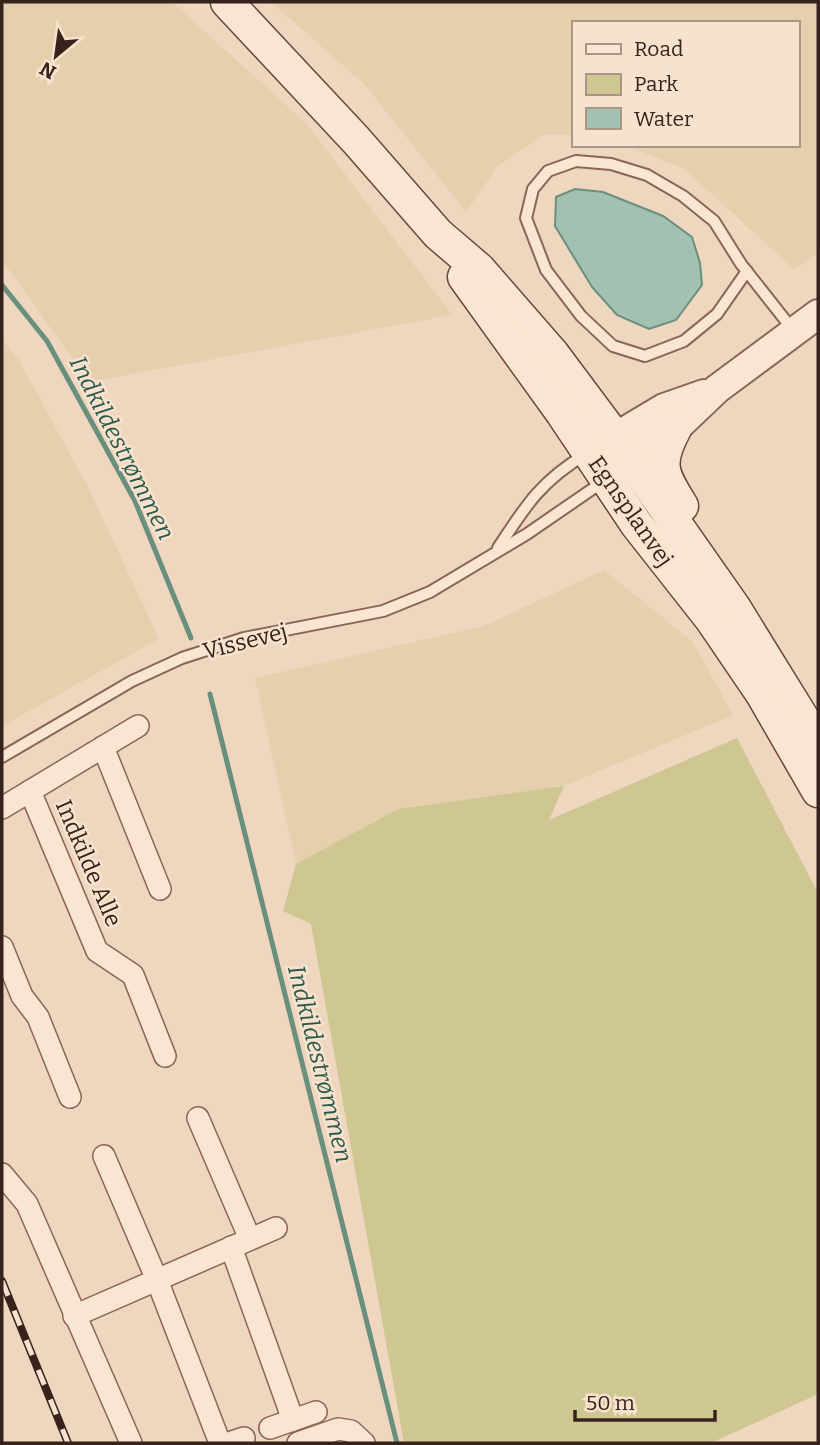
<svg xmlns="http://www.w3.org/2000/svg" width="820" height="1445" font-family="Bitter,serif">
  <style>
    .farmland { fill: #e5cfac }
    .green { fill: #cec792 }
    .water { fill: #a2c1b1; stroke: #698f7d; stroke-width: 2 }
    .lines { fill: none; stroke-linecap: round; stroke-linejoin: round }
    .stream { stroke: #698f7d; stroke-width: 5 }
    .service-casing { stroke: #896656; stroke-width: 14 }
    .minor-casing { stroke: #896656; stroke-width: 24 }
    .tertiary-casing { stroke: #896656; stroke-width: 32 }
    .secondary-casing { stroke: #6a473a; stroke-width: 35 }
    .service { stroke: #fae5d2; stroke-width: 10 }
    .minor { stroke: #fae5d2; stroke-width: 21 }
    .tertiary { stroke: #fae5d2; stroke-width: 28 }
    .secondary { stroke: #fae5d2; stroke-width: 32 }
    .rail-casing { stroke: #37231c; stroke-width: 8 }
    .rail { stroke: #f7e2ce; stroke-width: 5; stroke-dasharray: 16; stroke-linecap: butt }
    .labels { text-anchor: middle; stroke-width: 5; stroke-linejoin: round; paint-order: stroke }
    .street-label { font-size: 23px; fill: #37231c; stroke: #f7e2ce }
    .water-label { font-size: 24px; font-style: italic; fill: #2a584a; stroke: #f7e2ce }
  </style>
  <rect width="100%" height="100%" fill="#efd6bf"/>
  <g class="farmland">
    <path d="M2,2H172L307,124L452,315L89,382L2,260Z"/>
    <path d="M271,2H818V253L794,269L684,169L626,145H797V23H573V135L546,134L498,166L466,212L365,85Z"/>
    <path d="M2,340L19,360L90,491L159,639L2,726Z"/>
    <path d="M604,570L693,642L733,715L564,786L398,809L296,864L255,678L484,626Z"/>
  </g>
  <path class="green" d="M737,738L818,893V1394L711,1443H404L311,924L283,911L296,864L398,809L564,786L549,820Z"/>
  <path class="water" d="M575,189L603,192L663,216L692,237L700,263L702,285L676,320L649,329L617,315L592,287L555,226L556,197Z"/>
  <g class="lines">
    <g class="stream">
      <path d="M2,285L47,341L135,501L191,638"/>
      <path d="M210,694L397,1443"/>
    </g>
    <g class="service-casing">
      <g id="service">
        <path d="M747,271L717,314L684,341L645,356L613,346L581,316L546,270L526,218L533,189L548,171L576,161L611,164L647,175L683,196L714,221L741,264L793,330"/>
        <path d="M498,548C526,505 541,481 586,454"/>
        <path d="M2,757L132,681L182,658L244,638L383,611L430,592L527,534L604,481"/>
      </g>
    </g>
    <g class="minor-casing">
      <g id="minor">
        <path d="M103,747L160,889"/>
        <path d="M30,791L97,951L133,975L165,1056"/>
        <path d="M2,808L138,726"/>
        <path d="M2,947L22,996L38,1017L70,1097"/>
        <path d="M198,1118L250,1239"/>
        <path d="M104,1156L157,1280L220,1443"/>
        <path d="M2,1174L27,1204L131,1443"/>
        <path d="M231,1247L293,1420"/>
        <path d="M74,1316L276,1228"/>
        <path d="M270,1428L316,1412"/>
        <path d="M229,1443L244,1438"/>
        <path d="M298,1443L338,1429L351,1431L364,1443"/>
      </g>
    </g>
    <g class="tertiary-casing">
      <g id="tertiary">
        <path d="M597,448L664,408L704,394"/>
        <path d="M614,473L675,429L717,389L818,314"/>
      </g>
    </g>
    <g class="secondary-casing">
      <g id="secondary">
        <path d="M227,2L356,140L438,234L479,269L553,354L615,437L734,607L818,743"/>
        <path d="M464,277L562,413L637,525L711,619L762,694L818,791"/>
        <path d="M675,429C656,464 662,474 682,506"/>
      </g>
    </g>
    <use href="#service" class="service"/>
    <use href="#minor" class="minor"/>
    <use href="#tertiary" class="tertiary"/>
    <use href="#secondary" class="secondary"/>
    <g class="rail-casing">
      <path id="rail" d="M2,1281L68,1443"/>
    </g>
    <use href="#rail" class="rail"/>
  </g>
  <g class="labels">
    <g class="street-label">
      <text transform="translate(631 511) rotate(55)" y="8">Egnsplanvej</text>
      <text transform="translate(245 641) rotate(-14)" y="8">Vissevej</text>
      <text transform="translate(89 863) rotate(67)" y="8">Indkilde Alle</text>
    </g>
    <g class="water-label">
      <text transform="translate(122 448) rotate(63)" y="8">Indkildestrømmen</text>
      <text transform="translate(320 1064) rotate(76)" y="8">Indkildestrømmen</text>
    </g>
  </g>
  <rect width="820" height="1445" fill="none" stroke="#37231c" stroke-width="7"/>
  <rect x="572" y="21" width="228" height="126" fill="#f7e2ce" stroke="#aa9687" stroke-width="2"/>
  <rect x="586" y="44" width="35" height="10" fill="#fae5d2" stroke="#aa9687" stroke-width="2"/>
  <text x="634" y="56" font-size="21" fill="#37231c">Road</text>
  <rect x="586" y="74" width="35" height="21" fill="#cec792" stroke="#aa9687" stroke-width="2"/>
  <text x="634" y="91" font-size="21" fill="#37231c">Park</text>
  <rect x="586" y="108" width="35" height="21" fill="#a2c1b1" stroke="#aa9687" stroke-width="2"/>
  <text x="634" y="126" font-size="21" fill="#37231c">Water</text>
  <g transform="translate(56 56) rotate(209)" stroke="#f7e2ce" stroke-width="5" paint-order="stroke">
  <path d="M0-5L12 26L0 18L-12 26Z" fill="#37231c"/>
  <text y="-10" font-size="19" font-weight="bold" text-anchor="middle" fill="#37231c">N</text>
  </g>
  <path d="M575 1410v10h140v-10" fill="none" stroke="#37231c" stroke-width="3.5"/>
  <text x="586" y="1410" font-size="21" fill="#37231c" stroke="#f7e2ce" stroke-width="5" paint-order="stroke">50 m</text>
</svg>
